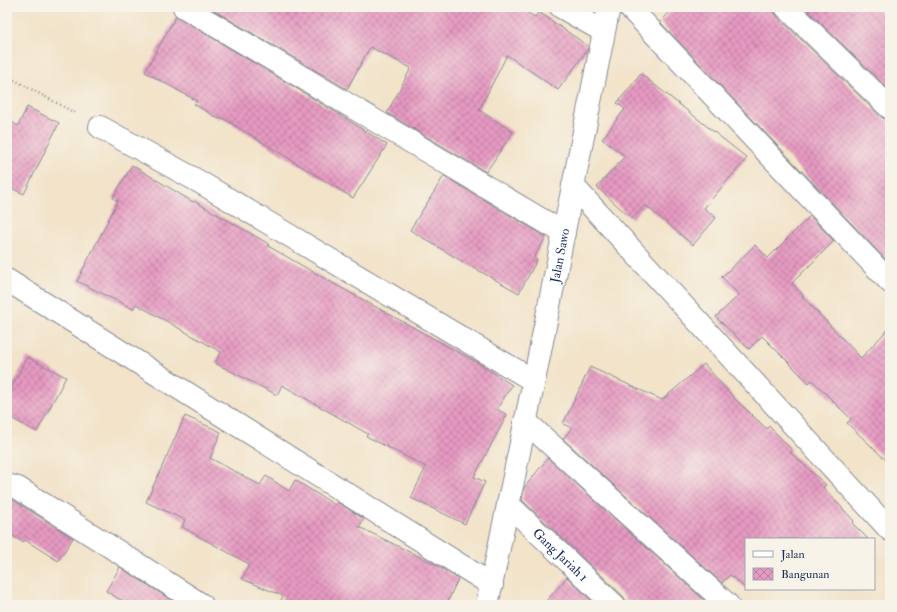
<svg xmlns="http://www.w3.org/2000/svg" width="897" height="612" font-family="'IM FELL Double Pica',serif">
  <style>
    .building { fill: url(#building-cross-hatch) }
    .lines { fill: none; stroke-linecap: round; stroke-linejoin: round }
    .minor-casing { stroke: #868994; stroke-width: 24 }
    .path { stroke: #868994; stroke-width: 2.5; stroke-dasharray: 1 3; stroke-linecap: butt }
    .minor { stroke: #fff; stroke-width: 22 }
    .labels { text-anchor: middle; stroke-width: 3.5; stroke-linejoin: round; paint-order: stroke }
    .street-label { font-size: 13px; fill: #1b2f5e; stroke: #f7f3e8 }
  </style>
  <defs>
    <pattern id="building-cross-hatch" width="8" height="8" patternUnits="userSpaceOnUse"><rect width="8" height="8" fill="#e79ac1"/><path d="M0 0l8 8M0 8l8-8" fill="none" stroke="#ba7ea0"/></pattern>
  </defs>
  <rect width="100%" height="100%" fill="#f7f3e8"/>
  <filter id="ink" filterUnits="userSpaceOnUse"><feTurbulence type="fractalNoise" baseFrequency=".025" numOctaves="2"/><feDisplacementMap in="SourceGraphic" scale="8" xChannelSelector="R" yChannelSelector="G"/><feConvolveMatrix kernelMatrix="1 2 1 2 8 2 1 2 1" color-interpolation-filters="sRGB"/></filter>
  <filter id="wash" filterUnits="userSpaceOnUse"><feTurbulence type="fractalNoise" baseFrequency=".012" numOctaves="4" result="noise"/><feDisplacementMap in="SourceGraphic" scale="16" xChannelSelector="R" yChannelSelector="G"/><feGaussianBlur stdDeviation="0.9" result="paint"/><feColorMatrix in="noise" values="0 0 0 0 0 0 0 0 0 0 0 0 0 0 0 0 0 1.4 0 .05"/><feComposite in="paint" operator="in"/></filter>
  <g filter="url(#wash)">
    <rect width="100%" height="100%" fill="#f2e3c9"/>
    <g id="blocks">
      <g class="building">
        <path d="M208,7H517L535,17L539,12L588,46V49L558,90L507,55L479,110L513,132L486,172L387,113L411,68L370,47L347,89Z"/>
        <path d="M675,7H774V11L777,16L881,117L887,120H890V264L660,22Z"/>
        <path d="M804,7H890V91Z"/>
        <path d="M176,16L334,111L387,145L353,198L221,117L219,119L194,104L197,101L145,72Z"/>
        <path d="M641,74L747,158L704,208L716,218L693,245L645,205L632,219L597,187L625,156L602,139L625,109L617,103Z"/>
        <path d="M27,107L59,123L24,194L7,186V119L18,126Z"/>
        <path d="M132,165L193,202L194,201L269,244L268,246L336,285L478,363L512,385L497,409L507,415L474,477L485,482L465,524L411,498L426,467L366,436L368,434L282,385L277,395L215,363L221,352L136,304L133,309L77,281L118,201L113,198Z"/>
        <path d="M444,176L546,237L534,258L537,260L519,293L458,259L410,230Z"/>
        <path d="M810,216L834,241L792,283L803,295L802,296L861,358L890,327V464L847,423L851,419L812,380L809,383L762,336L749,349L716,317L739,295L722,277L755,245L768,258Z"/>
        <path d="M27,357L66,377L37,432L7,416V396Z"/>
        <path d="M704,364L735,399L767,429L769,426L792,450L790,452L826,485L823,487L854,521L852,523L868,539H746V589L730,575L722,583L563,439L572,428L563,424L590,367L662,400Z"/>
        <path d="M185,416L221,432L210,458L260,485L266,476L289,491L295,480L335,505L337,502L364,519L359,527L436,565L458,579L446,605H279L283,596L242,579L249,564L182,527L185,520L146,502Z"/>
        <path d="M548,458L706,602L703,605H626V601L623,596L522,500L524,488Z"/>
        <path d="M7,499L13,500L73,538L58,561L25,540L23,542L7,533Z"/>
        <path d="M120,567L179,605H129L106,591Z"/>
        <path d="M567,577L596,605H543Z"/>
      </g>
    </g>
  </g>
  <g filter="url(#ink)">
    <use href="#blocks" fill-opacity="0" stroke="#868994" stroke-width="1"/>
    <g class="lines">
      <g class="minor-casing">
        <g id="minor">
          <path d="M184,7L564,233"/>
          <path d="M561,7L603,31"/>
          <path d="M629,7L890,282"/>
          <path d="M786,7L890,108"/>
          <path d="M100,127L198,181L534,381"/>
          <path d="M573,186L890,530"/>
          <path d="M7,280L492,585"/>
          <path d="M525,421L728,605"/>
          <path d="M7,487L11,486L18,488L202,605"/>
          <path id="s1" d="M508,504L614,605"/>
          <path id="s2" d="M487,605L534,381L609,7"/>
        </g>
      </g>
      <path class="path" d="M7,76L77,114"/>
      <use href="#minor" class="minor"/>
    </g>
  </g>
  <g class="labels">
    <g class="street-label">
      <text dy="5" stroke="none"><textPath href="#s2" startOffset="357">Jalan Sawo</textPath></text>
      <text dy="5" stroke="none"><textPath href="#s1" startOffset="73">Gang Jariah 1</textPath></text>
    </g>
  </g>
  <rect width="897" height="612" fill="none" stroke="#f7f3e8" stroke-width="24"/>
  <rect x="745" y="538" width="130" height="52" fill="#f7f3e8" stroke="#9fa5b1"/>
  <rect x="753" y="551" width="20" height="6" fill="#ffffff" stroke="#9fa5b1"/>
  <text x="781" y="558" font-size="12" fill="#1b2f5e">Jalan</text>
  <rect x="753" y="568" width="20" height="12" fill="url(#building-cross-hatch)" stroke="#9fa5b1"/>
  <text x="781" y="578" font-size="12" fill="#1b2f5e">Bangunan</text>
</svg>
